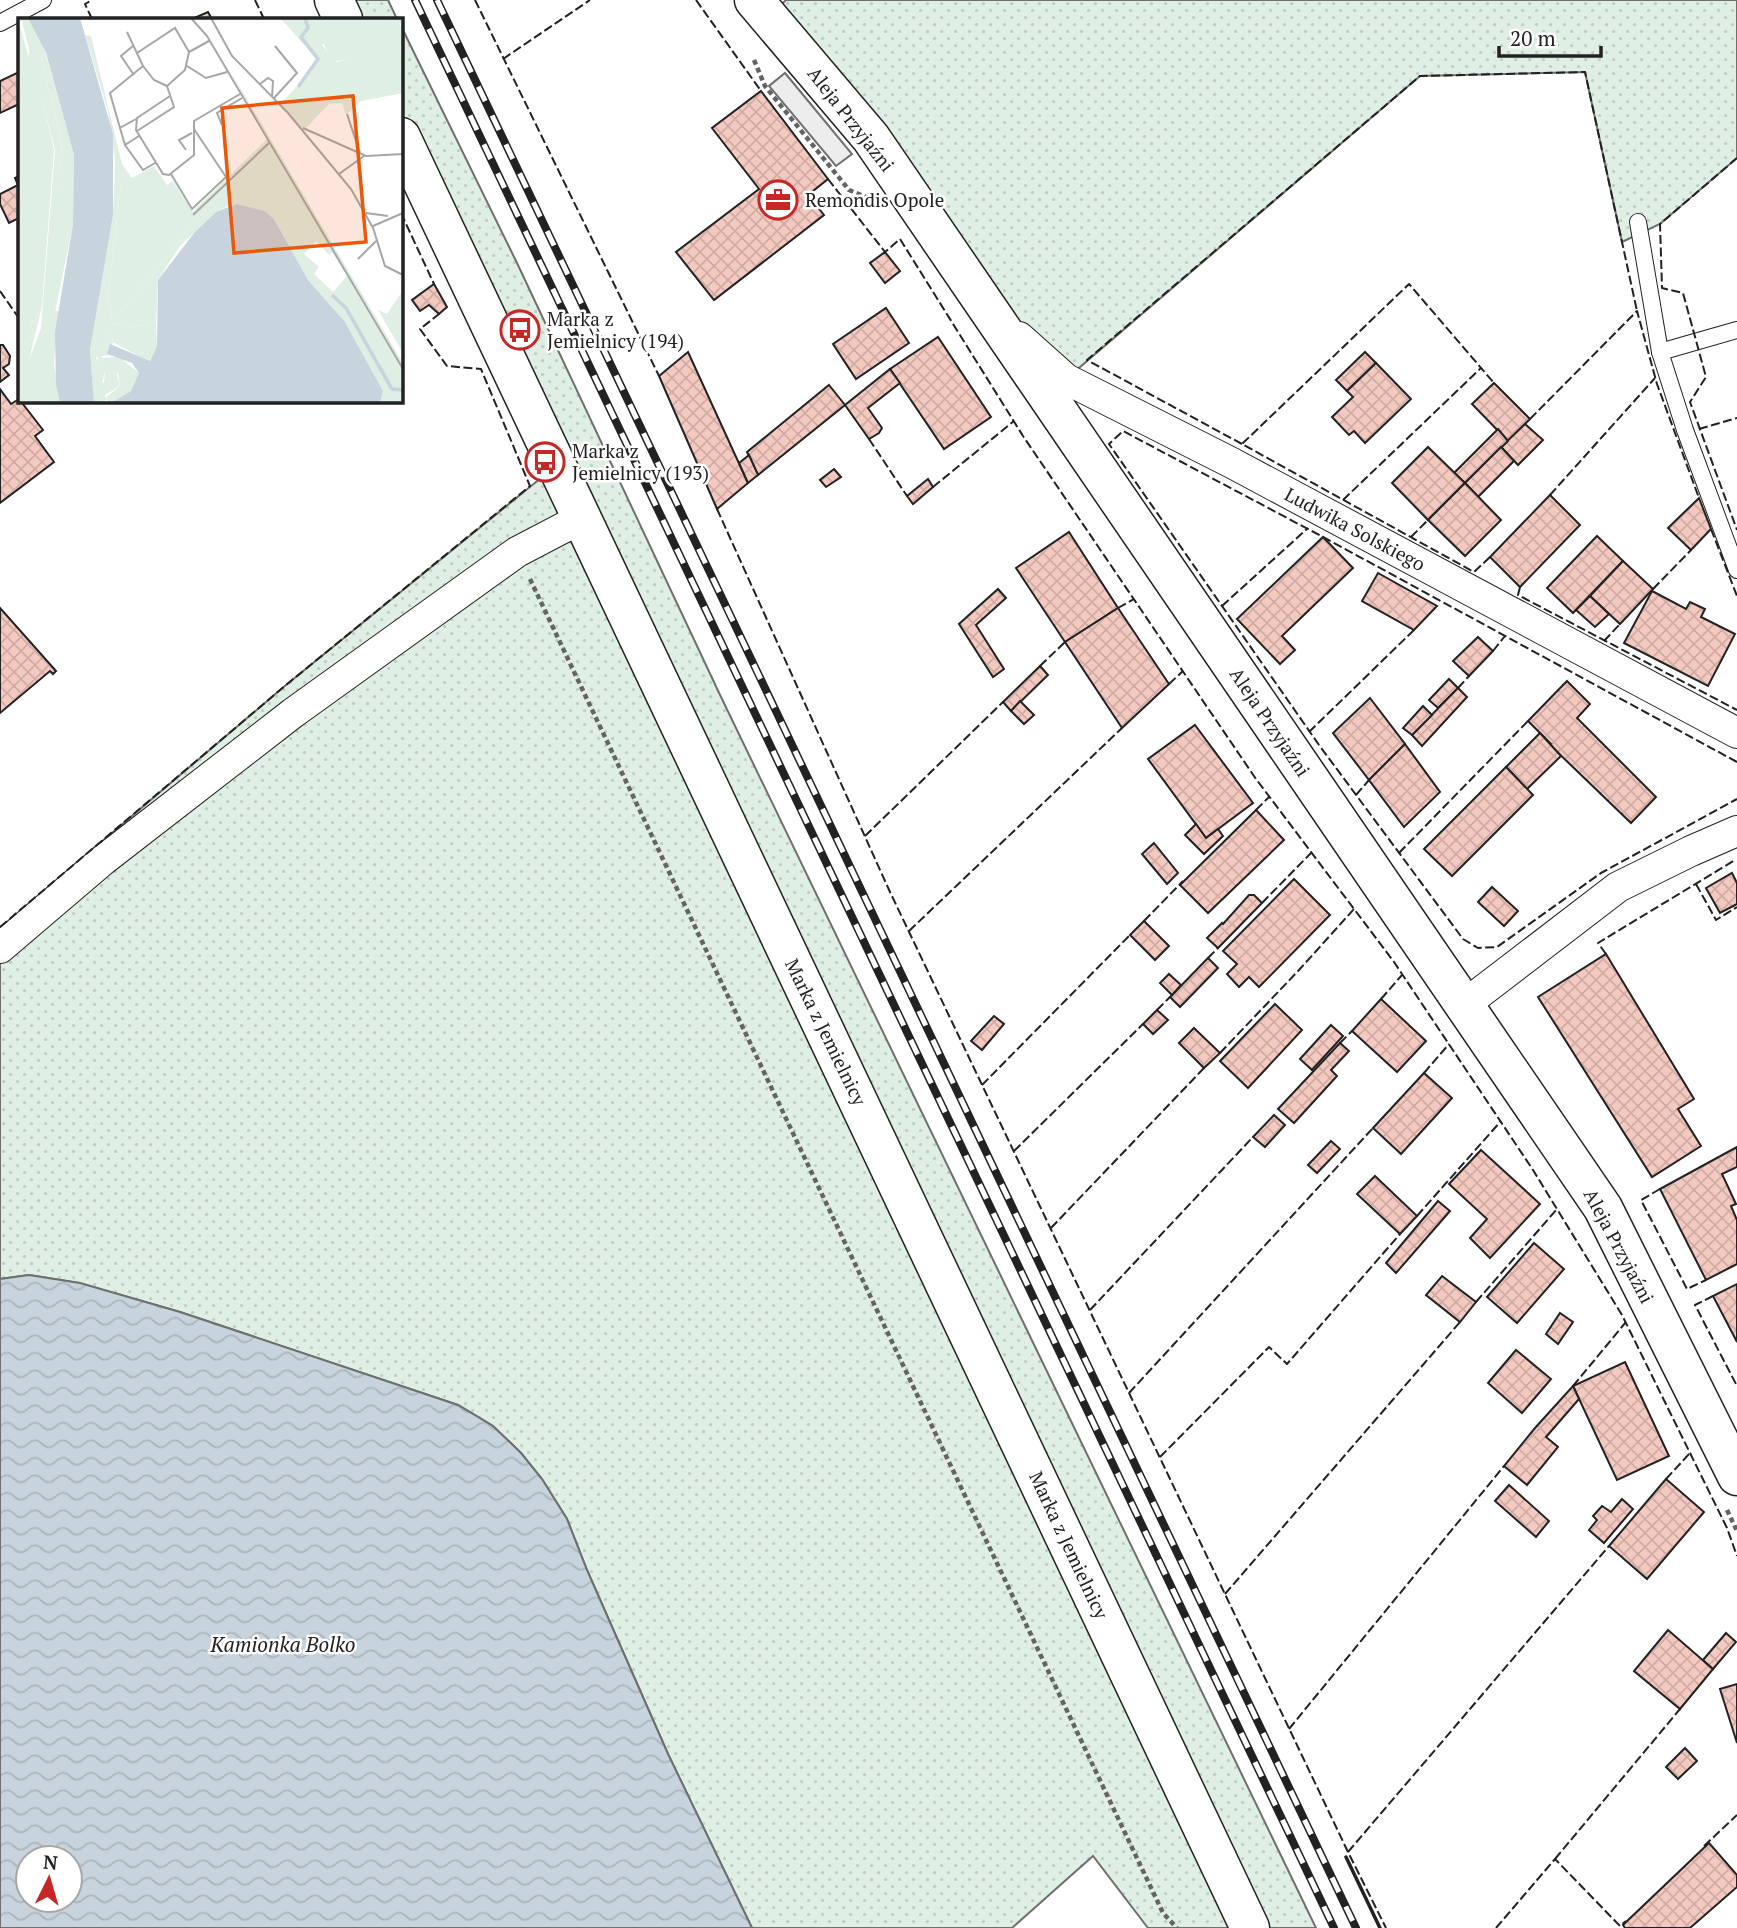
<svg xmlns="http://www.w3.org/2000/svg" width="1737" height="1928" font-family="'PT Serif',serif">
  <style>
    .grass { fill: url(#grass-dots); stroke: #6f6f6f; stroke-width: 2 }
    .parking { fill: #ededed; stroke: #6f6f6f; stroke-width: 2 }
    .water { fill: url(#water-waves); stroke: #6f6f6f; stroke-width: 2; fill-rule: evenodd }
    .building { fill: url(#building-cross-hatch); stroke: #222; stroke-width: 2 }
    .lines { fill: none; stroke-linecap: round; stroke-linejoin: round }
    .service-casing { stroke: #222; stroke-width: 18 }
    .minor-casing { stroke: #222; stroke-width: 32 }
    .tertiary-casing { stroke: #222; stroke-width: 41 }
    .secondary-casing { stroke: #222; stroke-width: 41 }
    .path { stroke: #646464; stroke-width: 4.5; stroke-dasharray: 5 3.5; stroke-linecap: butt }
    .service { stroke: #fff; stroke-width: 16 }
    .minor { stroke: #fff; stroke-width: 30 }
    .tertiary { stroke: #fff; stroke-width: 38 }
    .secondary { stroke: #fff; stroke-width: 38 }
    .rail-casing { stroke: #222; stroke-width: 8 }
    .rail { stroke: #fff; stroke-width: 5; stroke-dasharray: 16; stroke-linecap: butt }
    .fence { stroke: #222; stroke-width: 2; stroke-dasharray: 9 3.5; stroke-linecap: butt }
    .wall { stroke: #222; stroke-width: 3.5 }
    .labels { text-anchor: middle; stroke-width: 5; stroke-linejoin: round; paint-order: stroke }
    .street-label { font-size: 19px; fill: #222; stroke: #fff }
    .poi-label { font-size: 19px; fill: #222; stroke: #fff; text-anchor: start }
    .water-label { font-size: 21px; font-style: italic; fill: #222; stroke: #fff }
    .inset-river { fill: none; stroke: #c7d3dd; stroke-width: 3.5 }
    .inset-road { fill: none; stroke: #a7a7a7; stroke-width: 2 }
    .view { fill: #e8590c; fill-opacity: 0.15; stroke: #e8590c; stroke-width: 3.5 }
    .inset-edge { fill: none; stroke: #222; stroke-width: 3.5 }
  </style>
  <defs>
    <pattern id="grass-dots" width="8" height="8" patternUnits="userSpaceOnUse" patternTransform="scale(1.75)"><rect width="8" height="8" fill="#e0efe3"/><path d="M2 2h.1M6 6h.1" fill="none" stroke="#c0cdc2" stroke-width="1.8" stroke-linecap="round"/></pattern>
    <pattern id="water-waves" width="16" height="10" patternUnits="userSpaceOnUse" patternTransform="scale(1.75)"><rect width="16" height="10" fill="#c7d3dd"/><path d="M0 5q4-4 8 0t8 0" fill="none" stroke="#abb5bd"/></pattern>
    <pattern id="building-cross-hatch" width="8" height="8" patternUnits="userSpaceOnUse" patternTransform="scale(1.75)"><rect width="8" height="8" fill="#f3c9c0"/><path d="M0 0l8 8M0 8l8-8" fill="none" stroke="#d0aca5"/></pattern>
  </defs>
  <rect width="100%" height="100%" fill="#fff"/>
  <g class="grass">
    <path d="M334,0H388L397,19H343Z"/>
    <path d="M786,0H1737V158L1660,224L1622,242L1585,72L1420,76L1066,379L768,16Z"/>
    <path d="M401,26L517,263L721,697L1316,1928H1148L1093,1856L1012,1928H752L668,1754L587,1570L567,1519L542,1479L521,1453L493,1426L458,1405L180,1312L79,1283L29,1275L0,1279V928L286,685L557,465L401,137Z"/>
  </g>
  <path class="parking" d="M785,73L852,154L836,166L769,86Z"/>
  <path class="water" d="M29,1275L80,1283L180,1312L458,1405L493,1426L521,1453L542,1479L567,1519L587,1570L668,1754L752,1928H0V1279ZM28,1858H70V1900H28Z"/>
  <g class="building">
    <path d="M208,12L212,19H192Z"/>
    <path d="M19,72V104L0,113V81Z"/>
    <path d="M761,91L828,179L808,195L824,215L714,300L676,252L759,189L712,128Z"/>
    <path d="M19,176V218L9,223L0,204V194L18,185L15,178Z"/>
    <path d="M885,252L900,271L885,283L870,263Z"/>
    <path d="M434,284L447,307L439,314L429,305L420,311L412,300Z"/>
    <path d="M886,308L909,343L856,379L833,344Z"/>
    <path d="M938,337L991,417L944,449L890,369Z"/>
    <path d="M0,345H3L10,356L9,364L3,368L9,375L0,382Z"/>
    <path d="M688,352L748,483L717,509L659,376Z"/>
    <path d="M1365,352L1376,363L1347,391L1336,380Z"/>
    <path d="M1376,363L1411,399L1365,443L1354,431L1349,435L1332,417L1353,397L1347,391Z"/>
    <path d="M890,369L900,383L868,408L882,428L879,433L869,439L845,405Z"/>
    <path d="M1494,383L1530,419L1508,441L1472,404Z"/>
    <path d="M829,385L845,405L758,475L747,452Z"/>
    <path d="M0,389L11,404L19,399L43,430L35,436L54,462L0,503Z"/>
    <path d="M1525,424L1543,440L1518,465L1501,447Z"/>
    <path d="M1498,429L1508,441L1465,483L1454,473Z"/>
    <path d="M1428,447L1465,483L1428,520L1392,483Z"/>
    <path d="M1501,447L1514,461L1478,497L1465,483Z"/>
    <path d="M749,455L758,475L748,483L739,463Z"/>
    <path d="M834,469L841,477L826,487L820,480Z"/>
    <path d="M928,479L933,487L913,504L907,496Z"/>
    <path d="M1465,483L1501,520L1465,556L1428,520Z"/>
    <path d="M1550,495L1580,525L1520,587L1490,557Z"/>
    <path d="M1699,498L1711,529L1691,550L1668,528Z"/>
    <path d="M1069,532L1118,608L1065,642L1016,568Z"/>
    <path d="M1597,536L1623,561L1573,613L1547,588Z"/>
    <path d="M1323,537L1353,568L1282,636L1295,650L1280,664L1237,619Z"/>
    <path d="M1623,561L1653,589L1620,624L1590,596Z"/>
    <path d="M1378,573L1437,606L1414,630L1362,601Z"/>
    <path d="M998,589L1006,598L976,625L1004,669L993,677L959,624Z"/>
    <path d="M1652,591L1686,609L1690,602L1705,609L1701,617L1735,634L1708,686L1624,643Z"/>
    <path d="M1590,596L1609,614L1595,627L1576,610Z"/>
    <path d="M0,608L56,671L53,674L50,671L0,713Z"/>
    <path d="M1118,608L1169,684L1122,728L1065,642Z"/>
    <path d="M1478,637L1493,651L1469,676L1453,661Z"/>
    <path d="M1040,666L1048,675L1011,711L1003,702Z"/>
    <path d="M1449,679L1458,688L1438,708L1429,700Z"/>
    <path d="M1567,681L1590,704L1577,718L1656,797L1631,823L1550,745L1551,744L1528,721Z"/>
    <path d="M1458,688L1467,697L1422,746L1412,735Z"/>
    <path d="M1370,698L1405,744L1369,780L1333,733Z"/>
    <path d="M1020,701L1034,715L1024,724L1011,711Z"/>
    <path d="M1423,706L1432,715L1412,735L1403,728Z"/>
    <path d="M1195,725L1253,803L1206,838L1148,759Z"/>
    <path d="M1540,733L1561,756L1527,789L1506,767Z"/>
    <path d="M1405,744L1440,792L1404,827L1369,780Z"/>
    <path d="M1506,767L1533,795L1452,876L1424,849Z"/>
    <path d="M1256,810L1284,840L1208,913L1180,885Z"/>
    <path d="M1196,824L1206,838L1218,829L1223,836L1204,854L1185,835Z"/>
    <path d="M1154,843L1178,873L1167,884L1142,854Z"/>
    <path d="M1732,873L1737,883V904L1720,913L1706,888Z"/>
    <path d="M1294,879L1330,915L1259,987L1249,977L1239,987L1227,974L1237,964L1223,951Z"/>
    <path d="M1492,887L1518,911L1504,926L1478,902Z"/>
    <path d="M1249,895H1254L1262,903L1218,948L1207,938L1222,923L1223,924Z"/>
    <path d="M1144,921L1169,946L1155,960L1130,935Z"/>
    <path d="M1606,954L1694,1099L1678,1109L1701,1146L1652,1177L1538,997Z"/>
    <path d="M1208,958L1218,968L1180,1007L1170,997Z"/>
    <path d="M1169,974L1181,985L1172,995L1160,983Z"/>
    <path d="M1381,999L1426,1041L1397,1072L1352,1031Z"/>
    <path d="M1275,1004L1302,1030L1248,1088L1220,1061Z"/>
    <path d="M1157,1010L1168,1020L1153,1034L1143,1024Z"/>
    <path d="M994,1016L1004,1024L982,1050L971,1041Z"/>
    <path d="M1331,1025L1343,1036L1312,1070L1300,1059Z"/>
    <path d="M1194,1028L1220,1053L1204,1068L1179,1043Z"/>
    <path d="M1340,1043L1349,1051L1331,1070L1337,1076L1294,1123L1278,1109Z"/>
    <path d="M1424,1073L1452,1098L1401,1154L1373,1128Z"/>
    <path d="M1274,1115L1285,1125L1265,1147L1253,1137Z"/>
    <path d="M1331,1141L1340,1149L1317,1173L1308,1165Z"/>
    <path d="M1737,1147V1167L1722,1174L1736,1204L1731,1206L1737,1220V1264L1706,1280L1660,1189Z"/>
    <path d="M1481,1150L1540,1204L1490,1258L1470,1238L1487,1219L1449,1184Z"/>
    <path d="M1375,1176L1417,1216L1400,1234L1357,1194Z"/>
    <path d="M1438,1201L1450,1211L1396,1273L1386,1263Z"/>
    <path d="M1534,1243L1564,1269L1517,1323L1487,1297Z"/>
    <path d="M1442,1276L1476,1302L1460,1322L1426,1295Z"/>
    <path d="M1737,1284V1342L1713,1296Z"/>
    <path d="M1560,1313L1573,1322L1558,1344L1546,1334Z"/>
    <path d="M1516,1350L1551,1379L1522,1413L1488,1383Z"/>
    <path d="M1625,1362L1669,1456L1617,1480L1573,1386Z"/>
    <path d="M1573,1386L1579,1399L1546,1437L1558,1447L1527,1485L1504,1466L1535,1428Z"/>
    <path d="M1666,1479L1704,1512L1647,1579L1609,1546Z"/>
    <path d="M1509,1485L1549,1521L1536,1537L1495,1501Z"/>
    <path d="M1622,1499L1633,1509L1604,1543L1589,1530L1597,1520L1593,1516L1602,1506L1611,1512Z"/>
    <path d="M1668,1630L1713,1669L1680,1709L1634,1671Z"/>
    <path d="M1726,1633L1736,1642L1713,1669L1703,1660Z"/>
    <path d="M1737,1684V1743L1720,1689Z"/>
    <path d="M1685,1748L1697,1761L1678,1779L1666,1767Z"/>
    <path d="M1709,1843L1737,1875V1887L1690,1928H1625L1623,1925Z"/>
  </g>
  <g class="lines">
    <g class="service-casing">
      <g id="service">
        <path d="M0,23L43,0"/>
        <path d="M1638,222L1660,352L1685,430L1737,570"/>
        <path d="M1660,352L1737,330"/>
      </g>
    </g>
    <g class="minor-casing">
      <g id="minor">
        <path d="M1019,337L1066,379L1232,463L1737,733"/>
        <path d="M0,948L102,861L293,713L517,552L582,518"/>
        <path d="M1464,1005L1618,887L1691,851L1737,831"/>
      </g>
    </g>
    <g class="tertiary-casing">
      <path id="tertiary" d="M754,0L871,138L1603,1208L1737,1476"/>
    </g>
    <g class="secondary-casing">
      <g id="secondary">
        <path d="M334,0L343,19"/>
        <path d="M401,137L1250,1928"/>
      </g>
    </g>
    <g class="path">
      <path d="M754,60L765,86L849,190L866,197"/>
      <path d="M530,579L1163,1913L1177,1928"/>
      <path d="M1727,1510L1737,1531"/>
    </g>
    <use href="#service" class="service"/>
    <use href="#minor" class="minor"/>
    <use href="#tertiary" class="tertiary"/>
    <use href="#secondary" class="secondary"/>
    <g class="rail-casing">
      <g id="rail">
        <path d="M415,0L1334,1928"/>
        <path d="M437,0L1356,1928"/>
      </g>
    </g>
    <use href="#rail" class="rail"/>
    <g class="fence">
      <path d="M255,0L264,19"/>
      <path d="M475,0L659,376"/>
      <path d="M696,0L761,91"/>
      <path d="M92,19L85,4L92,0"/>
      <path d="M503,59L590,0"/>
      <path d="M1737,158L1660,224L1662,288L1683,293L1706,377L1690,402L1737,530"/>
      <path d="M828,179L885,252L900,239L1023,436L1256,779L1394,962L1533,1170L1622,1315L1727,1528L1737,1556"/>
      <path d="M401,213L434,284"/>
      <path d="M0,291L18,317L19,316"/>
      <path d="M1530,419L1637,311L1657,384L1699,498"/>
      <path d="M1699,429L1737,418"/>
      <path d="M869,439L907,496"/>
      <path d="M1242,444L1087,360L1420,76L1585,72L1637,311"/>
      <path d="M933,487L1014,421"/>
      <path d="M1550,495L1655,378"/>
      <path d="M1343,500L1481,368"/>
      <path d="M717,509L890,892L1348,1852L1386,1928"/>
      <path d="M1711,529L1737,596"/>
      <path d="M1411,537L1428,520"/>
      <path d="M1490,557L1474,572L1242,444L1409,284L1494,383"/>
      <path d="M1520,587L1518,595L1737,710"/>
      <path d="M1653,589L1691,550"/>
      <path d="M1222,606L1308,528"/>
      <path d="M1118,608L1134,599"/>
      <path d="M1604,641L1620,624"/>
      <path d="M1493,651L1505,636"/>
      <path d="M1040,666L1065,642"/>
      <path d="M1169,684L1183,671"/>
      <path d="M1458,688L1469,676"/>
      <path d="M1309,732L1414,630"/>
      <path d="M1737,762L1323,537L1123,431L1109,444L1319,745L1463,939L1478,948L1497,947L1601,873L1737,799"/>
      <path d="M1356,795L1369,780"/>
      <path d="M1256,810L1269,797"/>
      <path d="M865,836L1003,702"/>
      <path d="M1399,853L1528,721"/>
      <path d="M1696,884L1716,920L1737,907"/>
      <path d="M1262,903L1311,853"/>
      <path d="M1144,921L1183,881"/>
      <path d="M0,927L286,685L530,486L481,369L447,366L420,329L439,314"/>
      <path d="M909,931L1122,728"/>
      <path d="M1606,954L1598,943L1735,860"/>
      <path d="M1208,958L1218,948"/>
      <path d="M1381,999L1402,975"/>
      <path d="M1157,1010L1170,997"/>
      <path d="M1340,1043L1352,1031"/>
      <path d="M1220,1053L1299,970L1354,909"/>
      <path d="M1424,1073L1449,1044"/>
      <path d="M982,1085L1130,935"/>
      <path d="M1014,1151L1143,1024"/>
      <path d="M1660,1189L1641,1200L1687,1289L1706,1280"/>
      <path d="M1417,1216L1501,1121"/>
      <path d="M1051,1228L1204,1068"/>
      <path d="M1713,1296L1695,1305L1737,1386"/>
      <path d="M1476,1302L1557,1209"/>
      <path d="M1090,1310L1253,1137"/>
      <path d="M1573,1386L1626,1322"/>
      <path d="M1129,1393L1373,1128"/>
      <path d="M1160,1457L1269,1347L1287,1364L1400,1234"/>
      <path d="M1666,1479L1690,1453"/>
      <path d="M1225,1594L1460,1322"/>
      <path d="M1289,1729L1504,1466"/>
      <path d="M1704,1846L1737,1815"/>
      <path d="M1348,1852L1609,1546"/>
      <path d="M1555,1859L1680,1709"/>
      <path d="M1496,1928L1555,1859L1620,1926L1626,1921"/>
    </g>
    <path class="wall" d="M1346,1857L1380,1928"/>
  </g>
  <defs>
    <g id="office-ring" transform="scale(2.0125)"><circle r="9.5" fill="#fff" stroke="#c62828" stroke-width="1.5"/><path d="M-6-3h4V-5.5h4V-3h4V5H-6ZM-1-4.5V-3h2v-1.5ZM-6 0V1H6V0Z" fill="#c62828"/></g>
    <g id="bus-ring" transform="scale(2.0125)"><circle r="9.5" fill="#fff" stroke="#c62828" stroke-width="1.5"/><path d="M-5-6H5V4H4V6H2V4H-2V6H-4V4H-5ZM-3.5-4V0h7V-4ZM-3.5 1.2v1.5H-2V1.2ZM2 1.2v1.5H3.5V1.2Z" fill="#c62828"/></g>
  </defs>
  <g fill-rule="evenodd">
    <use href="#office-ring" x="778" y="200"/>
    <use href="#bus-ring" x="520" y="330"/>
    <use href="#bus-ring" x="545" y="462"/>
  </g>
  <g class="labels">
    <g class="street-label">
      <text transform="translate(851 119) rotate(52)" y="7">Aleja Przyjaźni</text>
      <text transform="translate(1355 529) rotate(28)" y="7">Ludwika Solskiego</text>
      <text transform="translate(1270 722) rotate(56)" y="7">Aleja Przyjaźni</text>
      <text transform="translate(826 1032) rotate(64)" y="7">Marka z Jemielnicy</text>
      <text transform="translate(1619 1246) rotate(62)" y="7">Aleja Przyjaźni</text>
      <text transform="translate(1069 1545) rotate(65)" y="7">Marka z Jemielnicy</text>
    </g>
    <g class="poi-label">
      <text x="805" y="207">Remondis Opole</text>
      <text x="547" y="326">Marka z<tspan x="547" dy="22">Jemielnicy (194)</tspan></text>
      <text x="572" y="458">Marka z<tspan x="572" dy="22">Jemielnicy (193)</tspan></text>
    </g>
    <g class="water-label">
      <text x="283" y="1652">Kamionka Bolko</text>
    </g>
  </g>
  <g transform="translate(18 18)">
    <rect width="385" height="385" fill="#fff"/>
    <path d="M3,0H10L18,11L28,37L23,40L44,125L33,269V293H41L36,345L42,385H0V351L8,335L4,327L16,316L13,307L24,288L11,342L23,310L37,132ZM262,0H349L304,27L319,44L372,32L376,13L385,6V75L343,83L328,97L324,85L311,86L285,113L262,86L294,53L299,41ZM210,49L385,345V385H362L365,373L327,304L290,262L256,201L247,193L214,186L198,194L161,229L140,262L138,304L112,309L94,305L179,201L173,195L249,121ZM298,223L311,237L314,234L329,258L315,274L296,256L301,249L286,236ZM92,310L95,324L91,337L78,339L82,350L77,361L86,365L87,354L98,353L102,368L87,377V385H76L72,332L85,327Z" fill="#e0efe3" fill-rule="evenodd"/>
    <path d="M67,17L73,18L104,146L115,162L103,166L90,277L94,305L112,309L138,304L139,328L131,344L95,324L92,311L85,327L72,332L95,197L97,143L90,93ZM12,30L36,132L24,288L13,307L16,316L4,327L9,338L0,351V92ZM28,37L56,137L55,206L37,295L33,293V258L44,125L23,40ZM385,272V335L360,292L369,296ZM81,333L84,340L101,339L121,355L113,373L93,385L86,381L102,368L100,355L87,354L82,373L77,362Z" fill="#e0efe3"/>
    <path d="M0,1L34,122L16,260L19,288H0Z" fill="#e0efe3"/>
    <path d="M349,0H385L372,32L361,39L315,43L304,23ZM136,148L149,167L155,163L179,201L94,305L90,277L103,166Z" fill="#e0efe3"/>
    <path d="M10,0H62L95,116V197L72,332L76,385H42L38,366L37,314L55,206L56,137L28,35ZM218,186L247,193L256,201L290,262L327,304L365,373L362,385H93L113,373L121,355L114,345L89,336L92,326L132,343L139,328L140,262L176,215L198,194Z" fill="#c7d3dd"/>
    <path class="inset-river" d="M280,69L300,41L283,19L290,10L287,0M314,277L328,290L374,371L385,372"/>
    <path class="inset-road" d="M173,0L189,18L385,351M193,0L214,38L270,95L333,171L355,210L367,248L385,257M109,14L125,48L136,62L149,68M115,28L103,38L116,57M119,35L157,10L171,34M169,48L188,60L209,54M242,66L250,60L255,63L254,79M152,78L119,100L118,112L145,156L151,157L176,137V103L222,76M256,80L279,55L257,28M329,96L342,135M204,107L199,95L224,80M102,110L92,75L125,48M285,110L348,138L385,136M119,113L156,89L149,68L167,52L171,34L191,23M121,118L107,127L125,152L137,145M107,127L102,110L118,101M168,132L161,122L174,115M153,156L174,191L208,159L176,111M321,156L346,138M348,195L370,198M175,197L251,125M355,208L385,195M340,241L358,223"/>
    <path class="view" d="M335,78L348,224L216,235L204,90Z"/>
    <rect width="385" height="385" class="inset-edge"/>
  </g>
  <g transform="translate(49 1879) rotate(5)"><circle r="33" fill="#ffffff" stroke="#a7a7a7" stroke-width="2"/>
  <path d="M0-5L12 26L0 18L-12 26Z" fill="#c62828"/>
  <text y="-10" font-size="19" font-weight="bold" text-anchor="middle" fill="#222222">N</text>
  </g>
  <path d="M1499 46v10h102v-10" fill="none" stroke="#222222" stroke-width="3.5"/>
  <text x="1510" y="46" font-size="21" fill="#222222" stroke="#ffffff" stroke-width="5" paint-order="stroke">20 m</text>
</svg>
